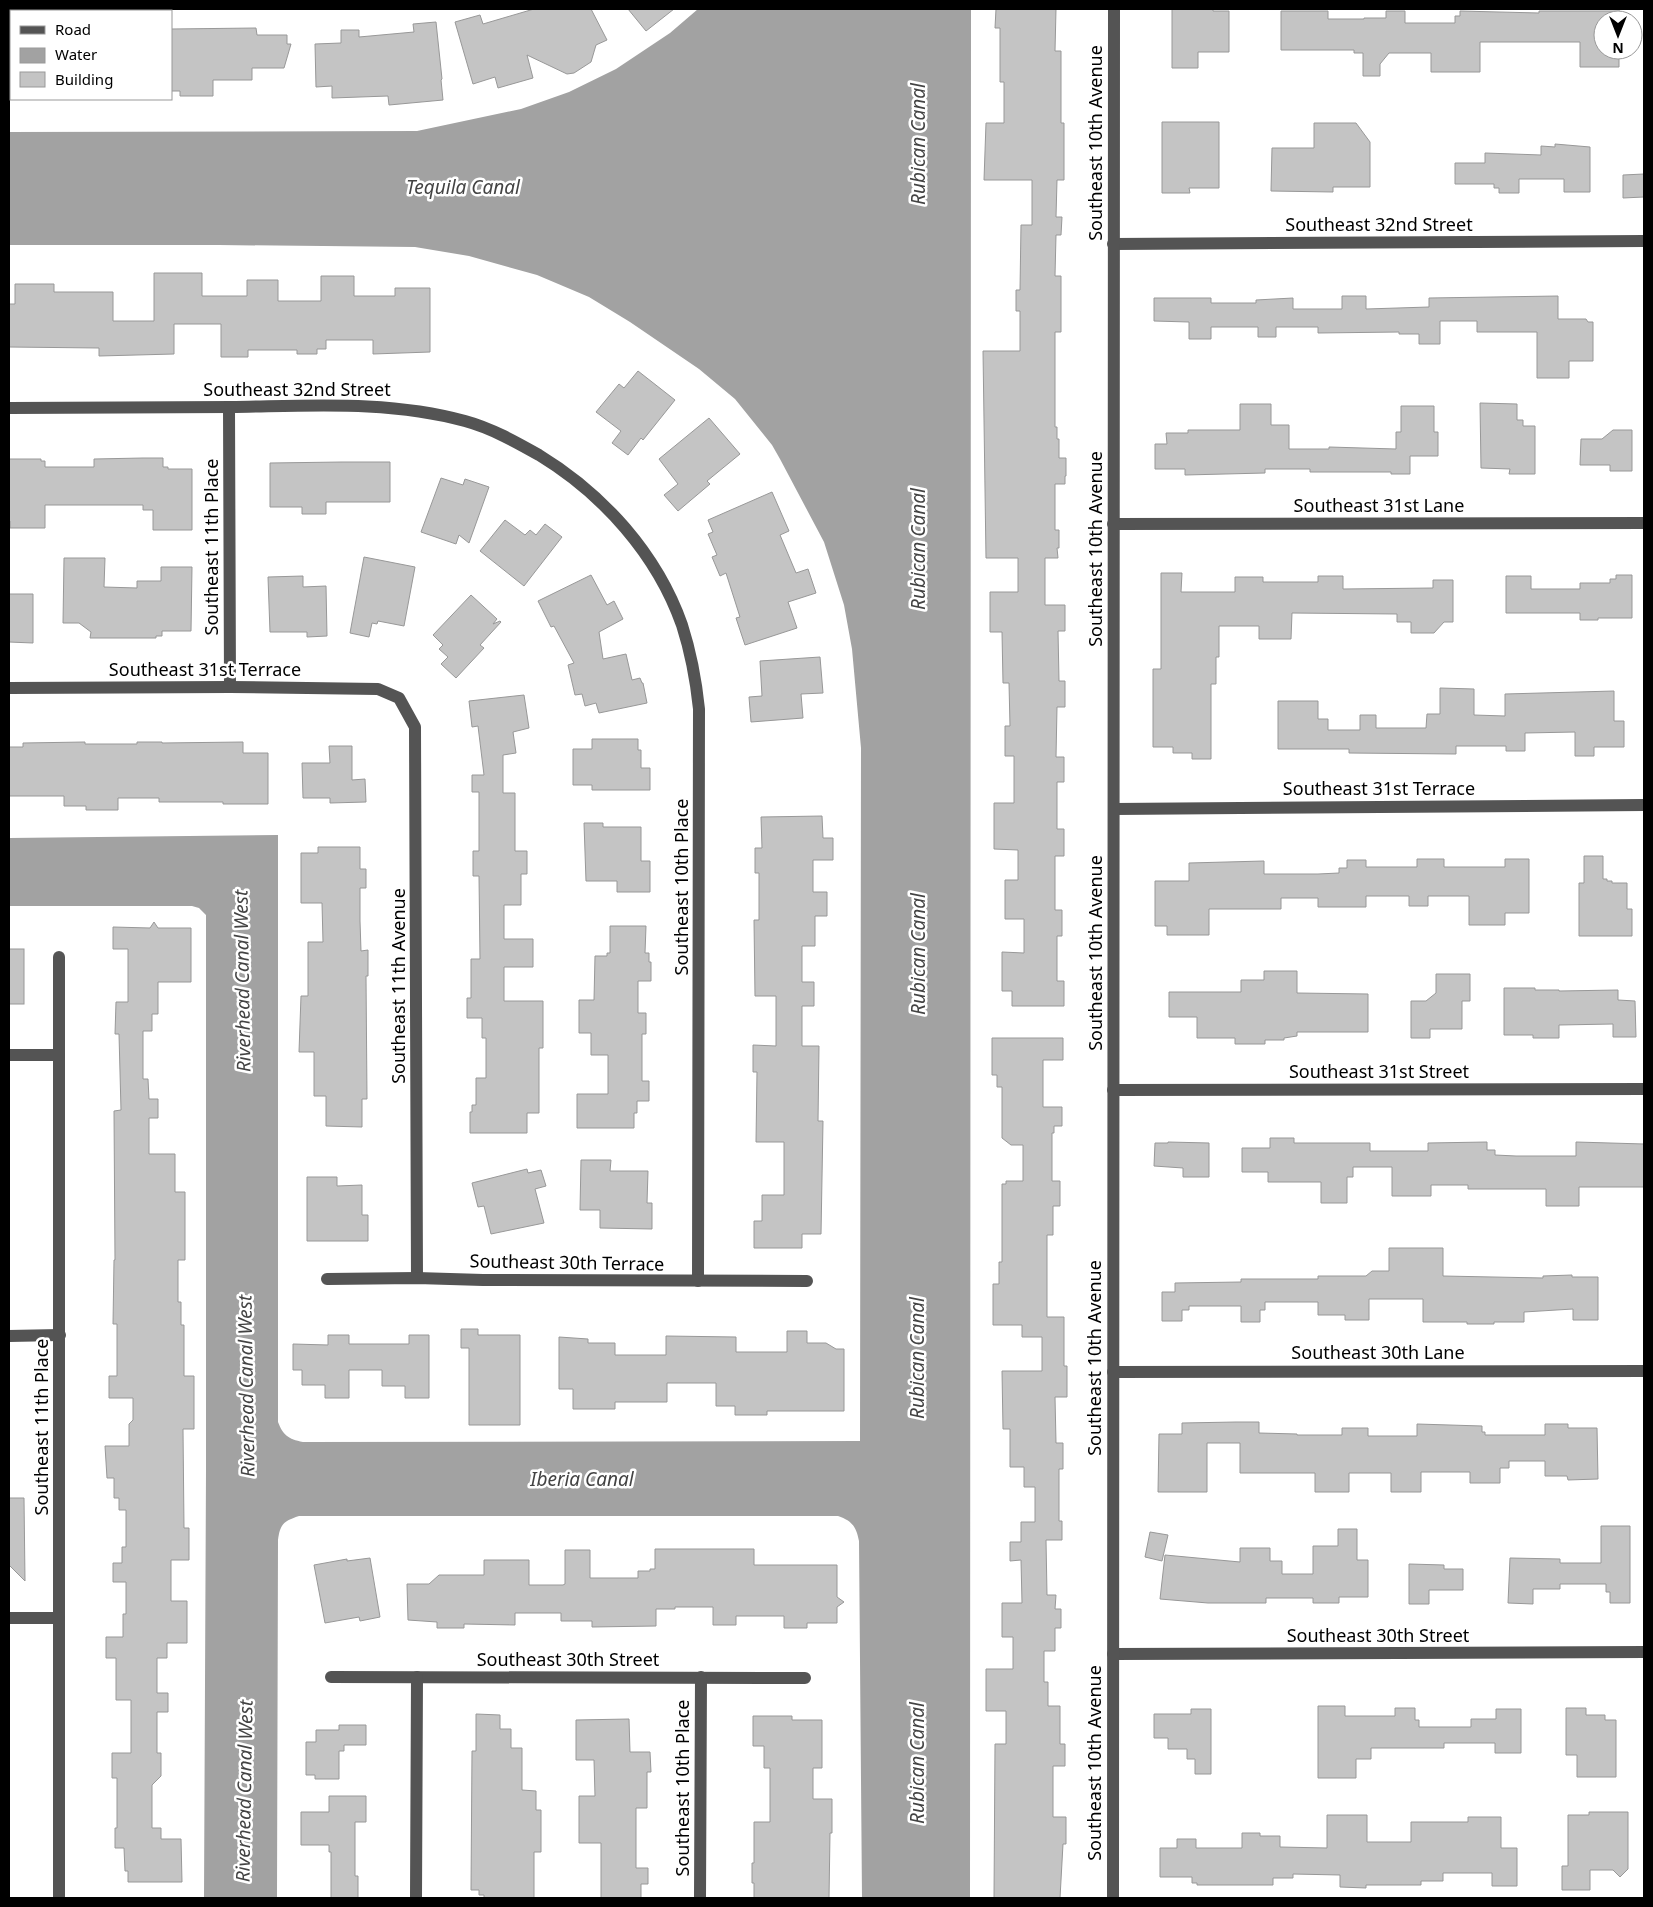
<svg xmlns="http://www.w3.org/2000/svg" width="1653" height="1907" font-family="'Noto Sans',sans-serif">
  <style>
    .water { fill: #a2a2a2 }
    .building { fill: #c4c4c4; stroke: #989898 }
    .lines { fill: none; stroke-linecap: round; stroke-linejoin: round }
    .minor { stroke: #545454; stroke-width: 12 }
    .labels { text-anchor: middle; stroke-width: 5; stroke-linejoin: round; paint-order: stroke }
    .street-label { font-size: 18px; fill: #000; stroke: #fff }
    .water-label { font-size: 19px; font-style: italic; fill: #434343; stroke: #fff }
  </style>
  <rect width="100%" height="100%" fill="#fff"/>
  <path class="water" d="M698,9H971L970,1898H862L859,1541C856,1526 852,1521 838,1516H299C284,1521 280,1524 278,1540L277,1898H204L206,1470V915L199,908L192,906H9V838L278,835V1422C283,1435 288,1439 303,1442L860,1441L861,748L852,649L844,605L824,542L780,459L772,445L735,399L699,369L630,322L589,297L537,275L469,256L415,247L219,245H9V132L417,131L521,109L569,92L616,69L670,33Z"/>
  <g class="building">
    <path d="M534,9H591L607,40L596,45L591,62L574,73L567,74L527,55L533,78L498,88L495,77L473,84L455,22L480,15L483,24Z"/>
    <path d="M628,9H674L646,31Z"/>
    <path d="M996,9H1056L1055,51H1061V123H1064V180H1057L1056,217H1062L1061,235H1056L1055,276H1061V332H1055V427H1057V439H1059V458H1066V476H1065V484H1055V530H1059V548H1057L1058,558H1045V605H1065V631H1058L1059,681H1065V707H1057L1056,757H1064V782H1057V829H1064V856H1055V910H1062V936H1057V981H1064V1006H1012V991H1002V952L1024,953V919H1005V880H1018V850L994,849V803H1014V756H1005V726H1010L1009,683H1003L1002,632H990V592H1018V558H986L983,351H1020V311H1016V290H1020L1021,225H1032V180H984L986,123H1004V82H1000V28H995Z"/>
    <path d="M1172,9H1213V11H1229V52H1198V68H1172Z"/>
    <path d="M1281,11H1328V19H1364V18H1386V11H1405V23H1455V16H1460V11L1539,13V11H1620V20H1603V50H1619V67H1580V42H1480V72H1431V53H1389L1380,64V76H1363V53H1354V50H1281Z"/>
    <path d="M436,22L442,79L441,80L443,100L389,105L388,96L332,98V86L316,87L315,44L341,43V30H359V37L414,32L413,24Z"/>
    <path d="M256,28L257,35H287V44H291L284,68H252V80H213V96H180V91H171V29Z"/>
    <path d="M1162,122H1219V188H1189L1190,193H1162Z"/>
    <path d="M1314,123H1356L1370,142V187H1333V192L1271,191L1272,148H1314Z"/>
    <path d="M1555,144L1590,147V192H1564V179H1519V193H1499V188H1494V184H1455V163H1485V153L1541,155V146L1555,147Z"/>
    <path d="M1644,174V197L1623,198V175Z"/>
    <path d="M154,273H202V296H247V280H278V301H321V276H354V296H395V288H430V352L373,354V340H326V349H317V354H297V350H248V357H221V324H174V354L99,356V348L9,347V304H15V284H54V292H113V321H154Z"/>
    <path d="M1342,296H1366V309L1429,307V298L1558,296V319H1586L1588,322H1593V361H1569V378H1537V332H1477V321H1440V344H1419V334H1399V332L1318,333V327H1276V337H1258V327H1211V339H1189V322L1154,321V298H1211V303H1256V300L1293,298V309H1342Z"/>
    <path d="M638,371L675,400L643,440L641,438L628,455L612,443L621,431L596,412L619,384L624,388Z"/>
    <path d="M1480,403L1517,404V420H1523V426H1535V474H1509L1510,469L1481,468Z"/>
    <path d="M1240,404H1271V425H1289V449H1329V447L1396,449V432H1401V406H1434V432H1438V456H1410V474H1391V472H1310V469H1265V473L1185,475V469H1155V444H1167L1166,433H1188V430H1240Z"/>
    <path d="M709,418L740,454L707,481L710,484L678,511L664,495L678,484L659,459Z"/>
    <path d="M1613,430H1632V471H1610V465H1580L1581,439H1602Z"/>
    <path d="M143,458H163V467H168V469H192V530H153V510H143V505H45V528H10V521H9V459H41V461H45V467H94V459Z"/>
    <path d="M342,462H390V502H326V514H302V507H270V463Z"/>
    <path d="M441,478L463,485L465,479L489,487L469,543L459,535L456,544L421,532Z"/>
    <path d="M772,492L789,531L780,535L796,573L808,569L816,593L788,602L797,628L745,645L736,618L740,617L726,573L720,576L712,557L717,555L708,534L713,532L708,520Z"/>
    <path d="M505,520L525,535L530,530L536,535L545,524L562,537L524,586L480,551Z"/>
    <path d="M364,557L415,567L404,626L378,621L377,624L372,623L369,637L350,633Z"/>
    <path d="M64,558H105L104,587L137,588V581H161V567H192L191,631H162V636H156V638H90L91,632L79,623H63Z"/>
    <path d="M1161,573H1182L1181,592H1235V577H1263V582H1318V576H1343V589L1433,588V580H1453V622H1444L1434,633H1411V622H1397V614L1292,613L1291,639H1259V626H1219V657H1216V684H1211V759H1192V753H1173V747H1153V669H1161Z"/>
    <path d="M591,575L607,605L614,601L623,619L599,632L603,659L626,654L632,680L640,678L642,683H643L647,703L599,713L596,703L585,706L582,694L575,695L568,665L574,663L554,626L551,627L538,601Z"/>
    <path d="M1616,575H1632V618H1598V620H1580V613H1506V576H1531V589H1580V583H1610V579H1616Z"/>
    <path d="M303,576V587L326,586L327,636L307,637V632H270L268,577Z"/>
    <path d="M9,594H33V643L9,642Z"/>
    <path d="M471,595L497,619L493,624L500,621L501,622L480,645L484,648L456,678L441,664L448,657L439,649L443,645L433,635Z"/>
    <path d="M820,657L823,693L801,694L803,718L751,722L749,697L762,696L760,661Z"/>
    <path d="M1440,688L1474,689V715L1505,716V694L1614,691V721H1624V747H1594V756H1575V732L1525,733V751H1506V746H1456V754L1349,753V749H1278V701H1318V719H1328V730H1360V715H1376V728H1426L1427,714H1440Z"/>
    <path d="M524,695L529,728L513,732L516,753L503,755V793H515V851H527V874H521V905H504V939H533V967H504V1001H543V1048H539V1113H527V1133H470V1112H472V1105H476V1078H486V1038H482V1018H467V998H471V959H480L479,876H473V851H479V792H472V775H484L478,726L472,727L469,701Z"/>
    <path d="M592,739H638V750H641V768H650V790H592V785H573V749H592Z"/>
    <path d="M85,742V744H137V742H162V743L243,742V753H268V804H223V802H159V798H118V810H86V806H64V796H9V747H23V743Z"/>
    <path d="M329,746H352V780L365,779L366,802L330,803V798H303L302,763H330Z"/>
    <path d="M822,816L823,838H833V860H813V892H827V916H815V946H802V982H814V1006H802V1046H819L818,1121H823L821,1234H802V1248H754V1221H762V1195H784V1142H756L757,1072H753V1045L776,1046V996H755L754,920H759V873H755V848H762L761,817Z"/>
    <path d="M584,823H603V827H641V861H650V892H617V881H586Z"/>
    <path d="M318,847H360V869H366V888H360V921L361,951L368,950V976H366L367,1099H362V1127L326,1126V1096H314V1052H299L301,996H308V942H323L322,903H301V853H318Z"/>
    <path d="M1584,856H1603V879H1607V881H1612V883H1627V909H1632V936H1579V883H1584Z"/>
    <path d="M1417,859H1444V867H1505V859H1529V913H1505V925H1469V896H1428V906H1409V896H1366V907H1318V898H1281V909H1209V935H1167V926H1155V881H1189V863L1264,861V874H1318L1339,873V868H1347V860H1366V867H1417Z"/>
    <path d="M154,922L158,928H191V982H158V1014H152V1031H143V1079H148L149,1099H158V1118H149V1154H175V1192H185V1260H178V1302H181V1325H184V1376H194V1429H183L184,1528H189V1560H171V1601H187V1643H167V1658H157V1693H168V1712H157V1753H161V1776L152,1785V1828H161V1839H181L182,1882H128V1871H125L124,1848H115V1828H117V1778H112V1753H131V1700H116V1658H106V1637H123V1614H126V1582H113V1563H122V1547H126V1510H119V1498H114V1478H107L105,1446H129V1424L133,1420V1398H109V1376H117V1324H113L114,1260H115L114,1111L121,1110L119,1034H115L116,1002H128V949H113V927L150,928Z"/>
    <path d="M610,926H646L645,953H649V962H651V981H638V1013H646V1034H642V1081H649V1101H637V1113H634V1128H577V1094H608V1055H591V1033H579V1000H594L595,956H607V953H610Z"/>
    <rect x="9" y="949" width="15" height="55"/>
    <path d="M1264,971H1297V993L1368,994V1032H1297V1036L1284,1038V1040H1265V1044H1235V1038H1197V1017H1169V992H1241V980H1264Z"/>
    <path d="M1436,974H1470V1001H1462V1029H1430V1038H1411V1001H1426L1436,993Z"/>
    <path d="M1504,988H1535V990H1559V991L1618,990V1000L1635,1001L1636,1037H1613V1024L1559,1025V1038H1533V1035H1504Z"/>
    <path d="M992,1038H1063V1060H1043V1107H1062V1126H1054V1133H1052V1181H1060V1206H1053V1235H1047V1317H1064V1366H1067V1397H1055L1056,1443H1063V1469H1059V1521H1062V1540H1046L1047,1595H1056L1055,1609H1061V1628H1055V1651H1044V1682H1048V1706H1060V1744H1065V1766H1053V1817H1066V1844H1063L1060,1898H994L995,1744H1006V1711H986V1669H1013V1637H1002V1603H1022L1021,1560L1010,1561V1542H1021V1522H1035V1487H1024V1467H1010V1429H1003L1002,1371H1042V1337H1022V1325H993V1284H999V1262H1002V1184H1006V1181H1023V1145H1011L1002,1138V1087H997V1075H992Z"/>
    <path d="M1270,1138H1294V1143H1370V1151H1428V1143L1487,1142V1150H1495V1155L1516,1156H1576V1142L1644,1144V1187H1579V1206H1546V1189H1468V1185H1431V1196H1392V1167H1353V1177H1347V1203H1321V1182H1268V1172H1242V1148H1270Z"/>
    <path d="M1168,1142L1209,1143V1177H1183V1168L1154,1166L1155,1143H1168Z"/>
    <path d="M581,1160H611L610,1171H648L647,1203H652V1229L600,1228V1210H580Z"/>
    <path d="M527,1169L528,1173L541,1170L546,1186L535,1189L544,1223L491,1234L484,1206L478,1207L472,1183Z"/>
    <path d="M307,1177H337V1186L362,1185V1215H368V1241H307Z"/>
    <path d="M1389,1248H1443V1276L1543,1278V1276L1572,1275V1277H1598V1320H1573V1309L1524,1312V1322H1494V1324H1467V1322H1423V1299H1369V1320H1345V1315H1318V1302H1265V1310H1260V1322H1241V1306H1189V1310H1182V1321H1162V1292H1175V1283L1241,1282V1279H1318V1276H1366L1372,1271H1389Z"/>
    <path d="M461,1329H478V1335H520V1425H469V1348H461Z"/>
    <path d="M787,1331H807V1343H826L836,1349H844V1411H767V1415H735V1406H716V1383H667V1402H615V1409H573V1389H559V1337L588,1339V1343H615V1355H666V1336L736,1337V1352H787Z"/>
    <path d="M328,1335H349V1344H409V1335H429V1398H405V1386H382V1370H349V1398H325V1385H302V1370H293V1344L328,1345Z"/>
    <path d="M1236,1422H1259V1433L1297,1434V1435H1342V1428H1368V1436H1417V1424L1482,1426V1432H1485V1435H1545V1424H1568V1428H1597L1598,1479L1568,1480L1567,1476H1545V1461H1509V1468H1500V1483H1470V1472H1421V1492H1391V1473H1349V1492H1315V1473H1240V1443H1207V1492H1158L1159,1434H1182V1423Z"/>
    <path d="M9,1498H24L25,1581L9,1565Z"/>
    <path d="M1601,1526H1630V1603H1610V1592H1606V1584H1560V1589H1533V1604L1508,1603L1510,1558L1560,1559V1563H1601Z"/>
    <path d="M1338,1529H1357V1560H1368V1597H1339V1603H1313V1598H1266V1603H1208L1160,1599L1165,1555L1240,1562V1548H1270V1561H1282V1574H1313V1546H1338Z"/>
    <path d="M1150,1532L1168,1535L1162,1561L1145,1557Z"/>
    <path d="M655,1549H754V1565H837V1597L844,1602L837,1607V1623H807V1628H784V1616H736V1625H713V1607H675V1609H656V1626L592,1627V1621H561V1613H515V1625L464,1624V1628H437V1622L408,1620L407,1584H429L439,1575H484V1560H529V1585H563L565,1584V1550H590V1578H638V1571H650V1569H655Z"/>
    <path d="M370,1558L380,1617L360,1621L359,1617L325,1623L314,1565L347,1559V1561Z"/>
    <path d="M1409,1564L1444,1565V1569H1463V1590H1429V1604H1409Z"/>
    <path d="M1318,1706H1345V1716H1395V1708H1415V1720H1419V1727H1471V1719H1496V1709H1521V1753H1495V1743H1444V1748H1371V1759H1356V1778H1318Z"/>
    <path d="M1566,1708H1586V1715H1605V1720H1616V1777H1577V1755H1566Z"/>
    <path d="M1191,1709H1211V1774H1195V1759H1187V1749H1168V1738H1154V1714H1191Z"/>
    <path d="M476,1714L500,1715V1729H511V1748H522V1790L536,1791V1810H541V1852H534V1898H484V1895H479V1890H471L472,1751H476Z"/>
    <path d="M753,1716H792V1720H822V1768H813V1799H832V1833H830L829,1898H754V1883H752V1863H754V1822H770V1768H764V1746H753Z"/>
    <path d="M629,1719L630,1752H650L651,1772H647V1808H636V1868H648V1884H641V1898H601V1843H579V1796H595L594,1760H576V1720Z"/>
    <path d="M339,1725H366V1745H344V1751H339V1779H315V1775H306V1742H316V1730H339Z"/>
    <path d="M329,1796H366V1822H355V1876H358V1898H331V1852H329V1845H301V1812H329Z"/>
    <path d="M1589,1812H1628V1869L1620,1877L1613,1870H1590V1890H1562V1866H1568V1815H1589Z"/>
    <path d="M1327,1815H1367V1842H1411V1822H1468V1817H1501V1848H1517V1886H1492V1873H1443V1881H1421V1885H1366V1888L1340,1887V1875L1293,1874V1878H1273V1885H1197V1883H1192V1877H1160V1848H1177V1839H1196V1848H1242V1833H1260V1836H1280V1847L1327,1848Z"/>
  </g>
  <g class="lines">
    <g class="minor">
      <path d="M1113,244L1644,241"/>
      <path d="M229,407L230,687"/>
      <path d="M9,408C83,408 157,408 231,407C310,406 389,400 465,421C491,428 516,442 539,455C603,494 657,554 682,625C691,653 696,680 699,709L698,1281"/>
      <path d="M1113,524L1644,523"/>
      <path d="M9,688L230,687L378,689L399,698L415,727L417,1278"/>
      <path d="M1114,809L1644,805"/>
      <path d="M59,957V1898"/>
      <path d="M9,1055H59"/>
      <path d="M1113,1090L1644,1089"/>
      <path d="M327,1279L417,1278L483,1280L807,1281"/>
      <path d="M9,1336L60,1335"/>
      <path d="M1113,1372L1644,1371"/>
      <path d="M9,1618H59"/>
      <path d="M1113,1654L1644,1652"/>
      <path d="M331,1677L805,1678"/>
      <path d="M416,1898L417,1677"/>
      <path d="M700,1898L701,1677"/>
      <path d="M1113,1898L1114,9"/>
    </g>
  </g>
  <g class="labels">
    <g class="street-label">
      <text transform="translate(1096 143) rotate(-90)" y="6">Southeast 10th Avenue</text>
      <text x="1379" y="231">Southeast 32nd Street</text>
      <text x="297" y="396">Southeast 32nd Street</text>
      <text x="1379" y="512">Southeast 31st Lane</text>
      <text transform="translate(212 547) rotate(-90)" y="6">Southeast 11th Place</text>
      <text transform="translate(1096 549) rotate(-90)" y="6">Southeast 10th Avenue</text>
      <text x="205" y="676">Southeast 31st Terrace</text>
      <text x="1379" y="795">Southeast 31st Terrace</text>
      <text transform="translate(682 887) rotate(-90)" y="6">Southeast 10th Place</text>
      <text transform="translate(1096 953) rotate(-90)" y="6">Southeast 10th Avenue</text>
      <text transform="translate(399 986) rotate(-90)" y="6">Southeast 11th Avenue</text>
      <text x="1379" y="1078">Southeast 31st Street</text>
      <text transform="translate(567 1263) rotate(1)" y="6">Southeast 30th Terrace</text>
      <text x="1378" y="1359">Southeast 30th Lane</text>
      <text transform="translate(1095 1358) rotate(-90)" y="6">Southeast 10th Avenue</text>
      <text transform="translate(42 1427) rotate(-90)" y="6">Southeast 11th Place</text>
      <text x="1378" y="1642">Southeast 30th Street</text>
      <text x="568" y="1666">Southeast 30th Street</text>
      <text transform="translate(1095 1763) rotate(-90)" y="6">Southeast 10th Avenue</text>
      <text transform="translate(683 1788) rotate(-90)" y="6">Southeast 10th Place</text>
    </g>
    <g class="water-label">
      <text transform="translate(918 144) rotate(-90)" y="7">Rubican Canal</text>
      <text x="463" y="194">Tequila Canal</text>
      <text transform="translate(918 549) rotate(-90)" y="7">Rubican Canal</text>
      <text transform="translate(918 954) rotate(-90)" y="7">Rubican Canal</text>
      <text transform="translate(242 981) rotate(-91)" y="7">Riverhead Canal West</text>
      <text transform="translate(917 1358) rotate(-90)" y="7">Rubican Canal</text>
      <text transform="translate(246 1386) rotate(-91)" y="7">Riverhead Canal West</text>
      <text x="582" y="1486">Iberia Canal</text>
      <text transform="translate(917 1763) rotate(-90)" y="7">Rubican Canal</text>
      <text transform="translate(244 1791) rotate(-89)" y="7">Riverhead Canal West</text>
    </g>
  </g>
  <rect width="1653" height="1907" fill="none" stroke="#000000" stroke-width="20"/>
  <rect x="10" y="10" width="162" height="90" fill="#ffffff" stroke="#999999"/>
  <rect x="20" y="26" width="25" height="8" fill="#545454" stroke="#999999"/>
  <text x="55" y="35" font-size="15" fill="#000000">Road</text>
  <rect x="20" y="48" width="25" height="15" fill="#a2a2a2" stroke="#999999"/>
  <text x="55" y="60" font-size="15" fill="#000000">Water</text>
  <rect x="20" y="72" width="25" height="15" fill="#c4c4c4" stroke="#999999"/>
  <text x="55" y="85" font-size="15" fill="#000000">Building</text>
  <g transform="translate(1618 35) rotate(180)"><circle r="24" fill="#ffffff" stroke="#999999"/>
  <path d="M0-4L9 19L0 12L-9 19Z" fill="#000000"/>
  <text y="-8" font-size="14" font-weight="bold" text-anchor="middle" fill="#000000">N</text>
  </g>
</svg>
